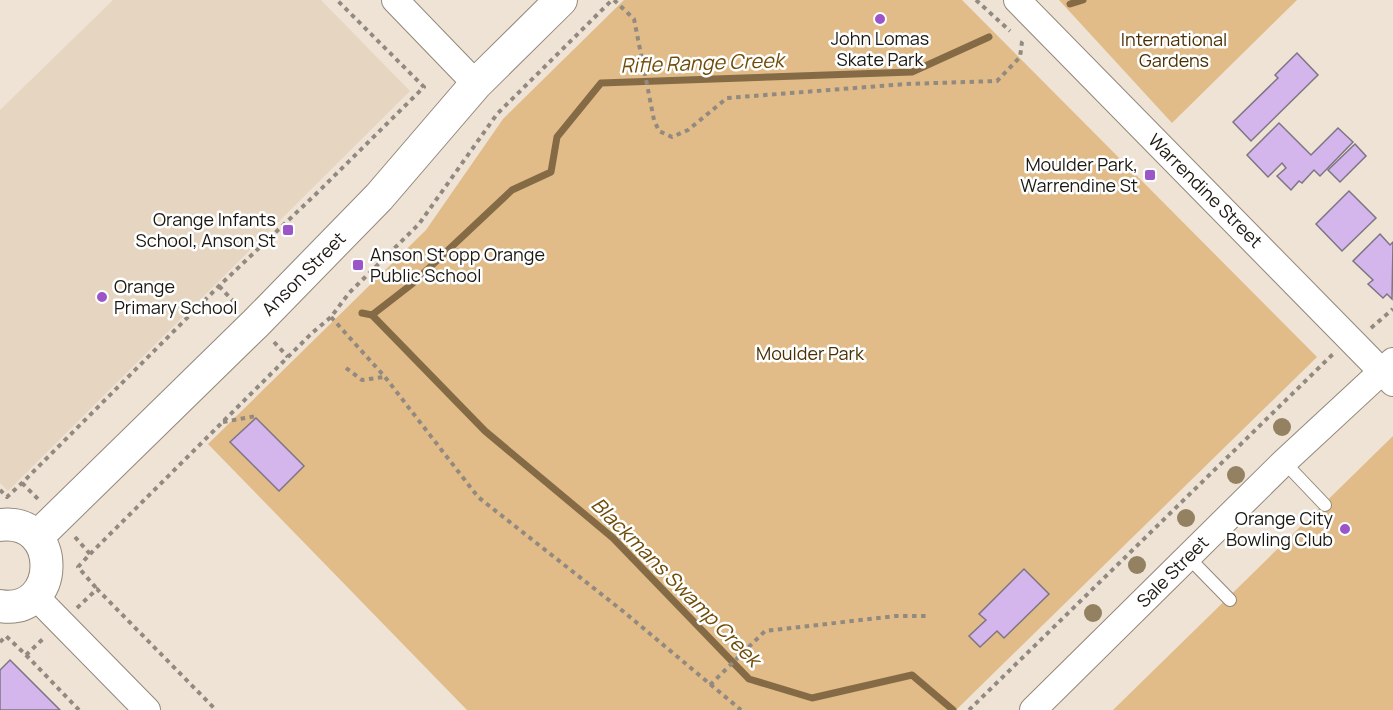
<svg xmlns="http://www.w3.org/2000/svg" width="1393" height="710" font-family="Manrope,sans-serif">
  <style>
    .built { fill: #e6d6c1 }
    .green { fill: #e1bc88 }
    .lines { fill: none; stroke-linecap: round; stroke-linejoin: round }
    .stream { stroke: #856b45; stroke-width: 7 }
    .building { fill: #d4b6ec; stroke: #7d7583; stroke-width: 1.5 }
    .service-casing { stroke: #92887a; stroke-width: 14 }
    .minor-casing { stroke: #92887a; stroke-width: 28 }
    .tertiary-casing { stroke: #92887a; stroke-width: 34 }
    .path { stroke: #928a80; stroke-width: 4; stroke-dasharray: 4.5 4.5; stroke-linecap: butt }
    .service { stroke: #fff; stroke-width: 12 }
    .minor { stroke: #fff; stroke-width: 26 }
    .tertiary { stroke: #fff; stroke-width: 32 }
    .tree { fill: #948162 }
    .poi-dot { fill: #9c55c9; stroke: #fff; stroke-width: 2 }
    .labels { text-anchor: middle; stroke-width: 5; stroke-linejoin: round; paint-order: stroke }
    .poi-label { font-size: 18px; fill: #1b1812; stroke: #fff; text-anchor: end }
    .park-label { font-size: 18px; fill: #4a3004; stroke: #fff }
    .street-label { font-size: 18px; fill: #1b1812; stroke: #fff }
    .water-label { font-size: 20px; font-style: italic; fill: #6f4b07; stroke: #fff }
  </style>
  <rect width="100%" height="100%" fill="#eee3d5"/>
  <path class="built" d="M113,0H321L410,91L8,491L0,483V110Z"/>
  <g class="green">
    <path d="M624,0H962L1317,357L956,710H467L208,444L426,230L503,119Z"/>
    <path d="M1059,0H1297L1172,123Z"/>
    <path d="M1393,436V710H1113Z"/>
  </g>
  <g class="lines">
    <g class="stream">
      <path d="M1070,4L1083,0"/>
      <path d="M362,313L372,315L485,431L613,538L749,679L812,698L912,675L953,710"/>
      <path d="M372,315L412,284L512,190L551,172L557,137L601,83L912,72L989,37"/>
    </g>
  </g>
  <g class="building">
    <path d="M1297,53L1318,75L1251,141L1233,122L1278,78L1275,75Z"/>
    <path d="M1279,123L1311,155L1338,128L1353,142L1320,176L1314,170L1302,183L1299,181L1291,190L1277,176L1286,168L1282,163L1268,177L1247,155Z"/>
    <path d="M1355,144L1366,156L1340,182L1328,170Z"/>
    <path d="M1349,191L1376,218L1342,251L1316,224Z"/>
    <path d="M1380,234L1390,245L1393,242L1392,299L1387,294L1383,298L1368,284L1373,280L1353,261Z"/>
    <path d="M256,418L304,466L279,491L230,442Z"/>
    <path d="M1024,569L1049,594L1004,638L997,631L980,647L969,636L986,620L979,614Z"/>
    <path d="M10,660L60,710H0V670Z"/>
  </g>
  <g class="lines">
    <g class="service-casing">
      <g id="service">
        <path d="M1284,462L1325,505"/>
        <path d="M1188,557L1230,600"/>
      </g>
    </g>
    <g class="minor-casing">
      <g id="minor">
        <path d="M395,0L476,84"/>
        <path d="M1017,0L1393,383"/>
        <path d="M35,596L147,710"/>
        <path d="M1033,710L1284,462L1393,361"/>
      </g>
    </g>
    <g class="tertiary-casing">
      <g id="tertiary">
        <path d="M0,525C63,517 61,616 0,606"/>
        <path d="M37,537L256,323L379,197L476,84L561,0"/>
      </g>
    </g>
    <g class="path">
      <path d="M614,0L634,19L654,120L659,131L672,137L688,130L727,98L906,84L997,81L1020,57L1022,42L1024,39"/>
      <path d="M976,0L1010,31"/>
      <path d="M219,286L237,305"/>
      <path d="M331,317L385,377L478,497L624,612L741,710"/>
      <path d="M1371,328L1393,309"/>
      <path d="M274,342L288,357"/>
      <path d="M346,368L362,380L384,377"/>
      <path d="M223,422L256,416"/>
      <path d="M22,483L38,499"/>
      <path d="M0,490L7,497L22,483L219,286L316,194L424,87L337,0"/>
      <path d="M75,537L90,554L78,567L97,589"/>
      <path d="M90,554L312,333L331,317L349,293L419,224L497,114L612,0"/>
      <path d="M77,608L97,589L216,710"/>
      <path d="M0,642L6,636L26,655L45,637"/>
      <path d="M26,655L79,710"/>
      <path d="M710,685L765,631L896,616H930"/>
      <path d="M969,710L1333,354"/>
    </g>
    <use href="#service" class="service"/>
    <use href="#minor" class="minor"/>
    <use href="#tertiary" class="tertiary"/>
  </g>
  <g class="tree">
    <circle cx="1282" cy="427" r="9"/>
    <circle cx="1236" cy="475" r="9"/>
    <circle cx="1186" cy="518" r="9"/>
    <circle cx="1137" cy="565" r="9"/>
    <circle cx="1093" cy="613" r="9"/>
  </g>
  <g class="poi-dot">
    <circle cx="880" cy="19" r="6"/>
    <rect x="1144" y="169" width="12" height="12" rx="3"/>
    <rect x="282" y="224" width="12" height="12" rx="3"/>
    <rect x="352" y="259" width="12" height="12" rx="3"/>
    <circle cx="102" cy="297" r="6"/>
    <circle cx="1345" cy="529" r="6"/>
  </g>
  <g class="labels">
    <g class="poi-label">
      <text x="880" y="45" text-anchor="middle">John Lomas<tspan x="880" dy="21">Skate Park</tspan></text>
      <text x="1138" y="171">Moulder Park,<tspan x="1138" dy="21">Warrendine St</tspan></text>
      <text x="276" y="226">Orange Infants<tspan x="276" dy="21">School, Anson St</tspan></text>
      <text x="370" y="261" text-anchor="start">Anson St opp Orange<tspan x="370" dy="21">Public School</tspan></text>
      <text x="114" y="293" text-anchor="start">Orange<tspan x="114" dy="21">Primary School</tspan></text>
      <text x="1333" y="525">Orange City<tspan x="1333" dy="21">Bowling Club</tspan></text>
    </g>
    <g class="park-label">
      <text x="1174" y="46">International<tspan x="1174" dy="21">Gardens</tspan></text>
      <text x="810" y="360">Moulder Park</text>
    </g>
    <g class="street-label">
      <text transform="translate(1205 191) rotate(45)" y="6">Warrendine Street</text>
      <text transform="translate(304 274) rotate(-45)" y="6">Anson Street</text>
      <text transform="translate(1173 572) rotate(-45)" y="6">Sale Street</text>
    </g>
    <g class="water-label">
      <text transform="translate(702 63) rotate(-2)" y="7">Rifle Range Creek</text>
      <text transform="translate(676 582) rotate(45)" y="7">Blackmans Swamp Creek</text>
    </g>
  </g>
</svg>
